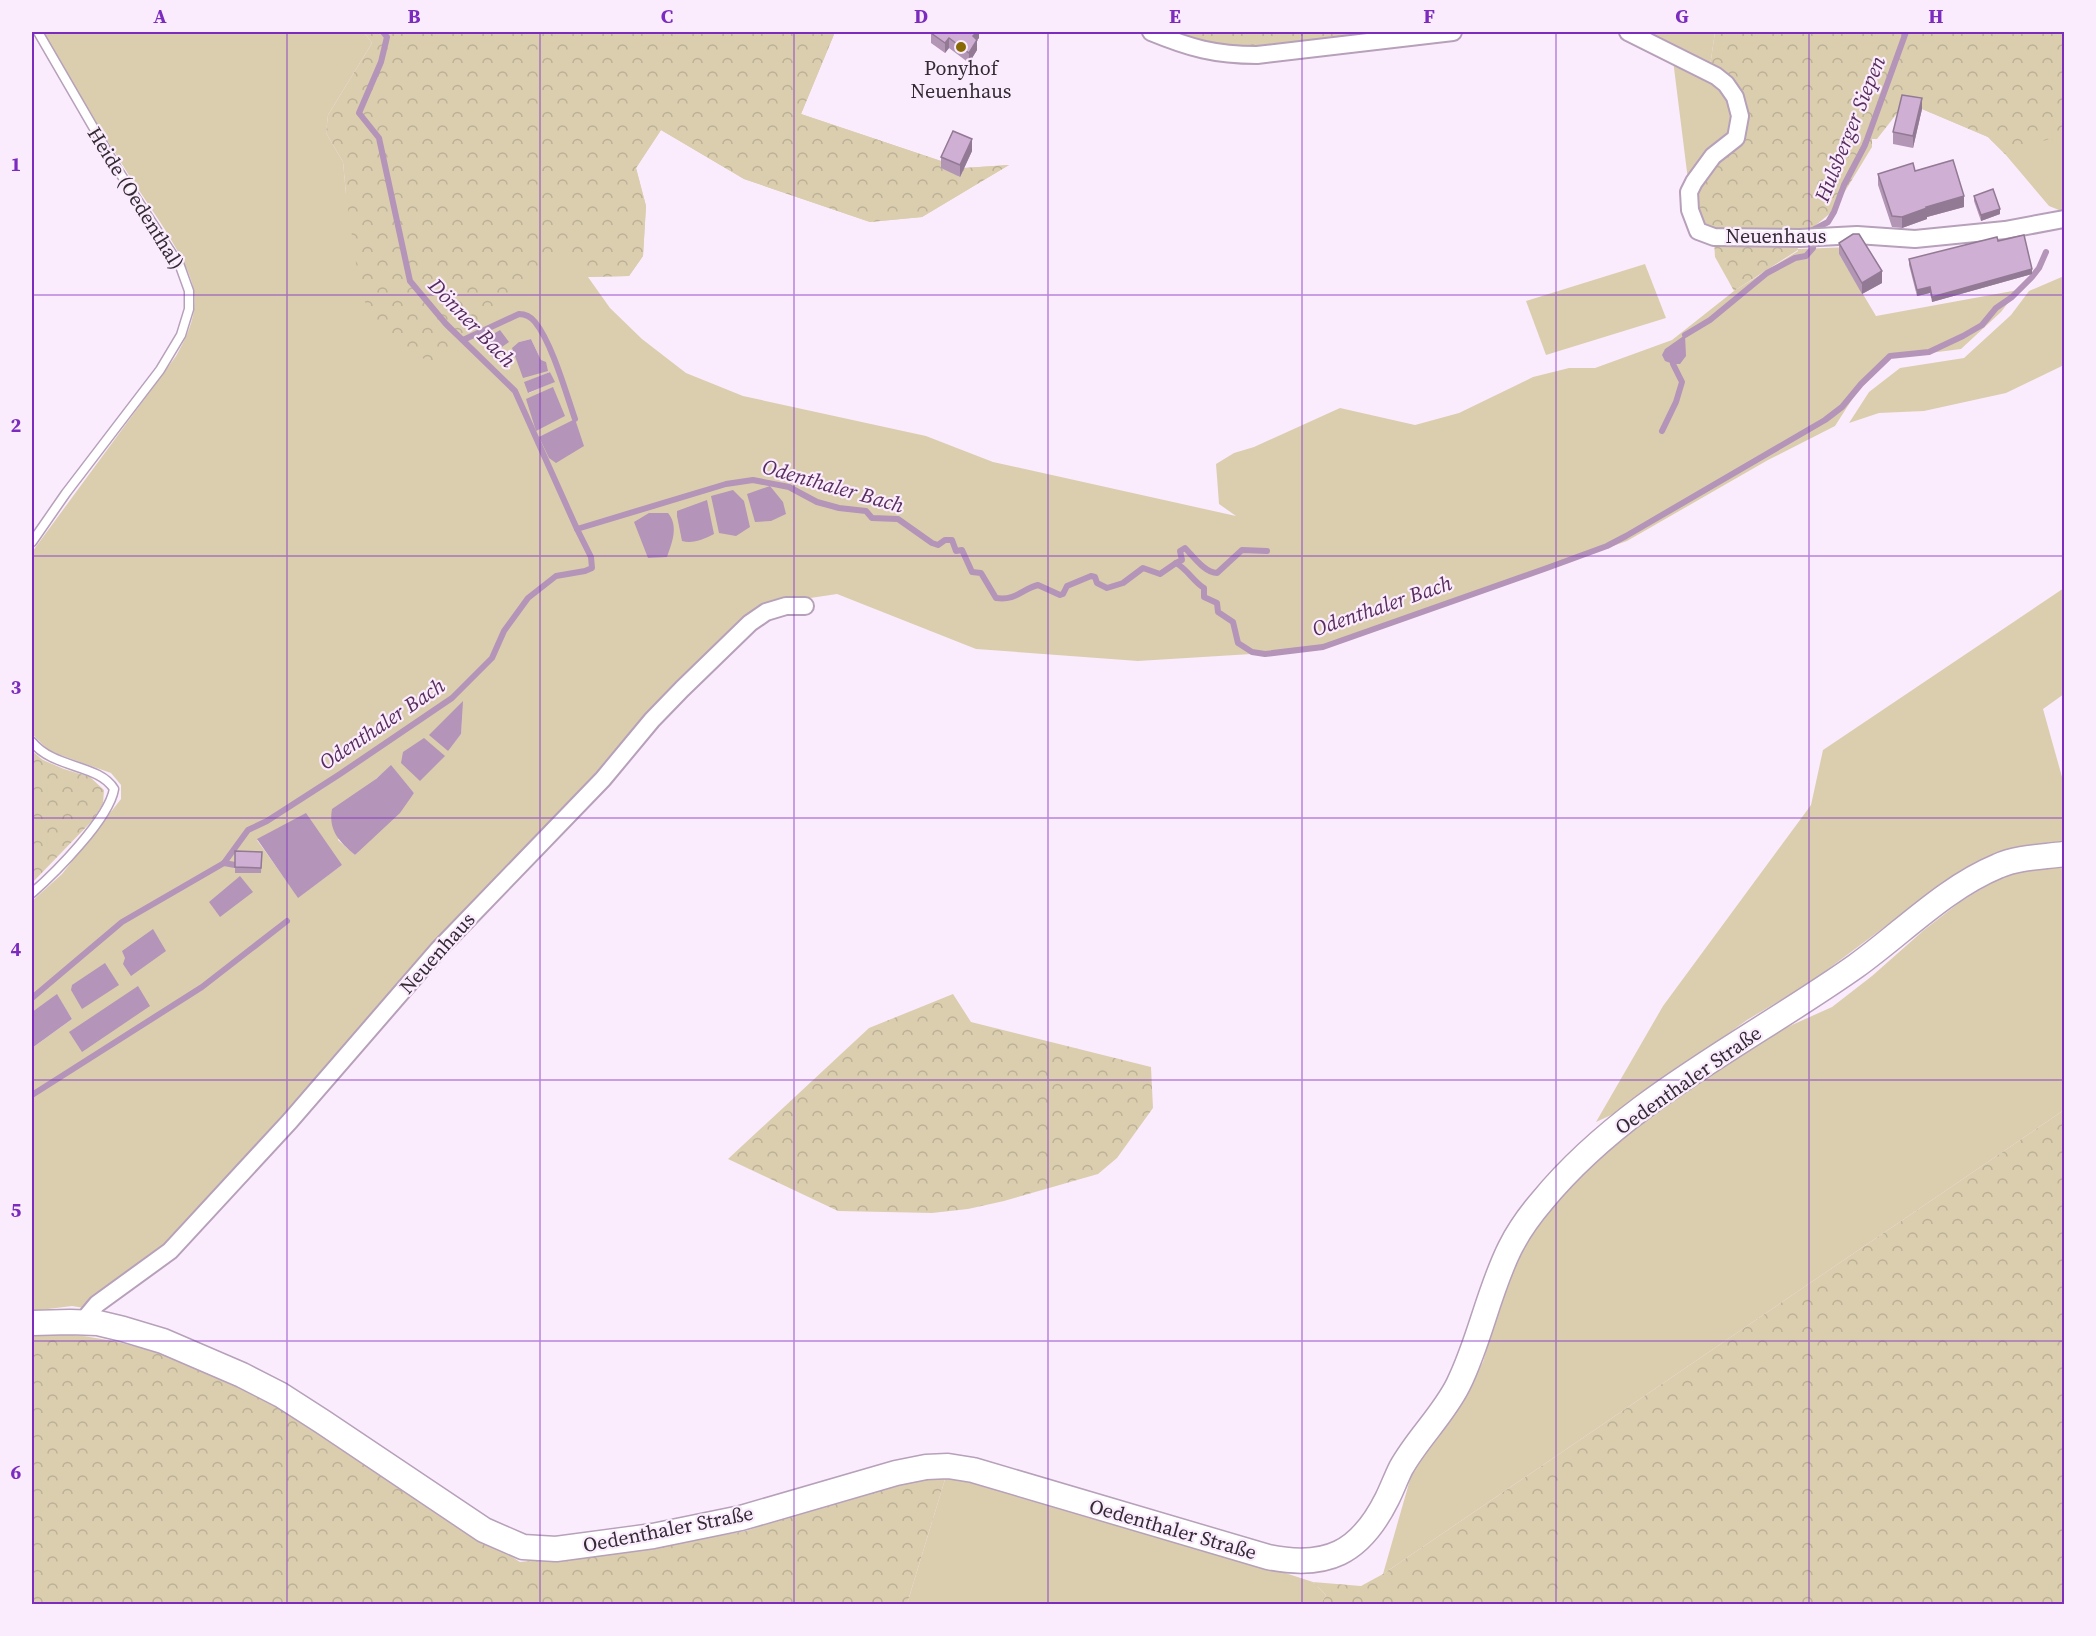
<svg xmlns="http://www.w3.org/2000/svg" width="2096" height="1636" font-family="'Source Serif 4',serif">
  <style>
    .grass { fill: #dbceaf; fill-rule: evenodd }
    .forest { fill: url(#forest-crowns) }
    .water { fill: #b494b8 }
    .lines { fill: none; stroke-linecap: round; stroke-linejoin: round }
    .stream { stroke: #b494b8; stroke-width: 6 }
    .service-casing { stroke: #b7a0ba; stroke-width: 11 }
    .minor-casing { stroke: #b7a0ba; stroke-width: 20 }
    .secondary-casing { stroke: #b7a0ba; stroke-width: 27 }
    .service { stroke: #fff; stroke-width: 8 }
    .minor { stroke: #fff; stroke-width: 16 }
    .secondary { stroke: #fff; stroke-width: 24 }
    .wall { fill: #b396b6 }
    .shaded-wall { fill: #927a94 }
    .building { fill: #d0afd4; stroke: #927a94; stroke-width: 1.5 }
    .grid { fill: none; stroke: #7b2cbf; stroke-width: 1.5; stroke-opacity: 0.55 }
    .poi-dot { fill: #876905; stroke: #fbecfd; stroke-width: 2 }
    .labels { text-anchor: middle; stroke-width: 4.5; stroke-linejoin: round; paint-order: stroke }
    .poi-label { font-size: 20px; fill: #332a34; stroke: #fbecfd }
    .street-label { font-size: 20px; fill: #332a34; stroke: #fbecfd }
    .water-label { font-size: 21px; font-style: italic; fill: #562d5c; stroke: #fbecfd }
    .neatline { fill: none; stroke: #7b2cbf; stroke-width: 2 }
    .grid-label { font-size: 20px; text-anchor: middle; font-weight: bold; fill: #7b2cbf }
  </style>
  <defs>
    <pattern id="forest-crowns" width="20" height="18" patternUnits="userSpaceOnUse" patternTransform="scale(1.5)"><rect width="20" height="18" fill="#dbceaf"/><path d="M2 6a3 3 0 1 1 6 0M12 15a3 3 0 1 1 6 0" fill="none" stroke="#bcb197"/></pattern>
  </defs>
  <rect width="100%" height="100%" fill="#fbecfd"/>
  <g class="grass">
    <path d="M43,32H364L372,43L328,115L326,133L343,162L346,194L389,32H835L801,114L944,162L959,177L964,168L1009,165L922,217L870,222L744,179L661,130L636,168L646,206L643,256L629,276L588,277L610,308L642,339L686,373L743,396L926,436L993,462L1236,516L1219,504L1216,464L1234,453L1254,447L1340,408L1415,425L1459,413L1533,377L1569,368H1595L1672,340L1734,291L1798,251V249L1851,247L1839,254L1876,316L2018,290L2001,312L1961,349L1891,358L1862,384L1835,426L1768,460L1627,541L1319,650L1138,661L976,649L837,594L804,599L784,598L649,718L167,1249L84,1308L72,1306L32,1311V1048L72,1019L57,995L32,1012V901L62,874L121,799V785L111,773L49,751L32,734V552L176,356C187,336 197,316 194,292C191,263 147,203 130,177C100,129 71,81 43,32ZM531,339L541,360L519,342ZM550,372L554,382L529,393L525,382ZM462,702L461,734L447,751ZM391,766L414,793L355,855L338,840L376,779ZM257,840L342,865L298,897Z"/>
    <path d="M1642,32H1715L1710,66Z"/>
    <path d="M2064,32V212L2049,206L2005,154L1988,137L1922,109Z"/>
    <path d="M1673,60L1713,78L1730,98L1735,116L1731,132L1688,180Z"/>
    <path d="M1645,264L1666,318L1546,355L1526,301Z"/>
    <path d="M2064,276V365L2006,393L1924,411L1879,413L1849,423L1869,392L1900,368L1964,358L2011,315L2029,291Z"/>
    <path d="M2064,588V694L2043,709L2064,784V842L1996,854L1949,879L1808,984L1747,1020L1622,1110L1596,1122L1663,1006L1811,805L1823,750Z"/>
    <path d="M2064,865V1110L1383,1574L1413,1469L1448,1422L1483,1362L1499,1305L1506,1287L1521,1251L1546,1209L1632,1124L1765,1037L1832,1007L1872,976L1924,930L1960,902L2006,874Z"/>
    <path d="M946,1476L957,1478L1279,1571L1313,1582L1326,1595L1321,1604H907Z"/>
  </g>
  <g class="forest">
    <path d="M364,32H835L801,114L944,162L959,177L964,168L1009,165L922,217L870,222L744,179L661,130L636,168L646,206L643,256L629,276L588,277L564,247L459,344L443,358L431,361L416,356L391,342L363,299L355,258L346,194L343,162L326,133L328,115L372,43Z"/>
    <path d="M1169,32H1414L1223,48Z"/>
    <path d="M1715,32H2064V134L2005,154L1988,137L1922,109L1902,107L1877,139H1872V147L1833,211L1810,230L1724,234L1706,228L1699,221L1696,193L1745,127L1710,66Z"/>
    <path d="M1714,240L1797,243L1798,250L1734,291L1715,257Z"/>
    <path d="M32,751L43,760L64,769L90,777L104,790L103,804L92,821L32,883Z"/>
    <path d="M953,994L971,1022L1151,1067L1153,1108L1117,1158L1098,1174L1004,1201L968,1209L932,1213L838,1211L728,1159L869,1028Z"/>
    <path d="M2064,1110V1604H1321L1326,1595L1313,1582L1361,1586L1383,1574Z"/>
    <path d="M32,1334C45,1335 59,1334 73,1335C146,1342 213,1372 278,1404L520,1562L676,1543L746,1531L867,1491L928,1477L946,1476L907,1604H32Z"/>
  </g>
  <g class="water">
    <path d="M500,330L509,342L499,349L500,354L493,358L482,341Z"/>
    <path d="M1685,335L1686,356L1680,364H1673L1665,361L1662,355L1665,349Z"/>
    <path d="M531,339L541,360L546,362L548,371L523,378L512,348L519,342Z"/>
    <path d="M550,372L555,382L528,393L524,382Z"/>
    <path d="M553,387L565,416L536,431L526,399Z"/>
    <path d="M575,419L584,446L556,463L549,458L539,437Z"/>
    <path d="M770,486L783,502L786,514L771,521L755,522L747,494Z"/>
    <path d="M733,490L744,501L750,527L736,536L719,533L711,496Z"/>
    <path d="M707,500L714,534C704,539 693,544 682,541L677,516V511Z"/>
    <path d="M649,513H668C679,526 672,543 667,557L648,558L634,522Z"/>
    <path d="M463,701L461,734L448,751L429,735Z"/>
    <path d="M424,738L445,756L420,781L401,763L403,752Z"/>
    <path d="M391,765L414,793L400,813L355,855C340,842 328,831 332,809L376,779Z"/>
    <path d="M306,813L342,865L298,898L257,839Z"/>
    <path d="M240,876L253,892L220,917L209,902Z"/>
    <path d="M153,929L166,951L131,976L123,964L125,958L122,951Z"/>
    <path d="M105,963L119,985L82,1009L71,990L72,985Z"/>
    <path d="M138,986L150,1006L82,1052L69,1032Z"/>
    <path d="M57,994L72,1019L32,1048V1012Z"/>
  </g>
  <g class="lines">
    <g class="stream">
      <path d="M383,32L387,37L381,62L359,113L379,138L410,281L446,324L515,391L577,529"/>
      <path d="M1813,230L1828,222L1834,212L1844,185L1865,145L1906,32"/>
      <path d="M1685,335L1710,320L1767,273L1795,258L1806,256L1813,248"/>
      <path d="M463,340L519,314C526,314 531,317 535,322C552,343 566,393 575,419"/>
      <path d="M1662,431L1676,402L1682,382L1673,364"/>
      <path d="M1176,563L1182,560L1180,551L1185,548C1193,556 1205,573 1217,573L1242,550L1267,551"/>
      <path d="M224,863L235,865"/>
      <path d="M32,998L122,922L224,863L248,830L267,821L340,774L452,698L492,658L504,631L528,598L556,576L585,571L592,568L591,557L577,529L726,484L753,480L789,487L817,502L839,508L866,511L872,518L898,519L932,543L938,545L945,540H952L956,551L962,550L972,572L981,573L996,598C1016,601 1022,589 1038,585L1060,595L1063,594L1067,586L1091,576L1095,577L1097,583L1107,588L1123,583L1143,568L1160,574L1176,563C1188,570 1193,581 1204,588V597L1217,603L1218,612L1233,622L1238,643L1252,652L1265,654L1323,647L1547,568L1607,546L1626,536L1825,420L1842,407L1861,384L1890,356L1929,352L1963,336L1982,325L1996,308L2012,297L2032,277L2039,268L2046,252"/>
      <path d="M32,1095L202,987L287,921"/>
    </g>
    <g class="service-casing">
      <g id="service">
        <path d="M32,542L66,493L160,370L181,335L189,309V291L180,266L118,170L38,32"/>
        <path d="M32,742C54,769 99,764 114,789C109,819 55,873 32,893"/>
      </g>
    </g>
    <g class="minor-casing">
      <g id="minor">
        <path d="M1151,32C1190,48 1215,55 1257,55L1453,32"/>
        <path d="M1628,32L1716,76L1726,84L1735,97L1740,116L1736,138L1713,156L1694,182L1689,192L1690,210L1698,231L1714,237L1800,238L1857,235L1915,239L2005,230L2064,219"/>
        <path d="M82,1322L97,1304L170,1251L290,1121L438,950L603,779L652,720L682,689L750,623L766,612L786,606H805"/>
      </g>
    </g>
    <g class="secondary-casing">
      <path id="secondary" d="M32,1323L70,1322L98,1323L123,1329L163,1341L242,1375L281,1395L323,1422L484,1530L523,1547L556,1549L653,1536L741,1518L896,1473L926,1467L948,1466L973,1470L1268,1557C1327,1569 1360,1553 1387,1499C1392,1489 1396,1478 1401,1468C1417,1439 1443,1415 1458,1385C1480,1341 1488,1292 1510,1248C1518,1232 1530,1215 1542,1201C1625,1100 1750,1041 1856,966C1902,933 1945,888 1998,866C2018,857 2043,857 2064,854"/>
    </g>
    <use href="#service" class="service"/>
    <use href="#minor" class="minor"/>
    <use href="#secondary" class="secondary"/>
  </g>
  <g class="wall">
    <path d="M929,32H979V38L977,40V50L969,63L949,48L945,53L931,43V34Z"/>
    <path d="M1922,109L1913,148L1893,144V132Z"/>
    <path d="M972,151L960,177L941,168V157Z"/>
    <path d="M1915,171L1964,207L1927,217V219L1902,228L1892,227L1878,185V174Z"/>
    <path d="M1974,196L2000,214L1981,221L1974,201Z"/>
    <path d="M1998,241L2032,274L1932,302L1930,293L1917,296L1909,265V259Z"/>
    <path d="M1839,243L1882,283L1862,294L1839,254Z"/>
    <path d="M235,851L262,852L261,873H235Z"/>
  </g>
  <g class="shaded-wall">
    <path d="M977,32H979V38L977,40V50L969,63V53L973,36Z"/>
    <path d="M949,38V48L945,53V43Z"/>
    <path d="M1922,98V109L1913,148V136Z"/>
    <path d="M972,139V151L960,177V165Z"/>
    <path d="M1964,196V207L1927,217V219L1902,228V217L1926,207Z"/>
    <path d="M2000,209V214L1981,221V215Z"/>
    <path d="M2032,269V274L1932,302V297Z"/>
    <path d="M1882,271V283L1862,294V283Z"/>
    <path d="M1930,287V293L1917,296V290Z"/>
  </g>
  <g class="building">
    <path d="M932,32H977L973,36L977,40L969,53L949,38L945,43L931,33Z"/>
    <path d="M1902,95L1922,98L1913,136L1893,132Z"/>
    <path d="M953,131L972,139L960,165L941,157Z"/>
    <path d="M1953,160L1964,196L1926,207L1927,208L1902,217L1892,216L1878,174L1913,163L1915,171Z"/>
    <path d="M1993,189L2000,209L1981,215L1974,196Z"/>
    <path d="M1853,234H1859L1882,271L1862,283L1839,243Z"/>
    <path d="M2024,235L2032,269L1932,297L1930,287L1917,290L1909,259L1997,237L1998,241Z"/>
    <path d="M235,851L262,852L261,868L235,867Z"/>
  </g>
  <path class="grid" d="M287,32V1604M540,32V1604M794,32V1604M1048,32V1604M1302,32V1604M1556,32V1604M1809,32V1604M32,295H2064M32,556H2064M32,818H2064M32,1080H2064M32,1341H2064"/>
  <circle class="poi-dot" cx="961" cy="47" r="6"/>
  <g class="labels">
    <g class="poi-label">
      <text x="961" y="75">Ponyhof<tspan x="961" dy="23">Neuenhaus</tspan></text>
    </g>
    <g class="street-label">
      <text transform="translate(136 198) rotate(58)" y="7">Heide (Oedenthal)</text>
      <text x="1776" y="243">Neuenhaus</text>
      <text transform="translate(437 953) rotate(-48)" y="7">Neuenhaus</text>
      <text transform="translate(1688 1080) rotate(-35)" y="7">Oedenthaler Straße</text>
      <text transform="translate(668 1529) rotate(-11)" y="7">Oedenthaler Straße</text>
      <text transform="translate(1173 1529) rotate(16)" y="7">Oedenthaler Straße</text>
    </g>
    <g class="water-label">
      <text transform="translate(1850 129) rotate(-68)" y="7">Hulsberger Siepen</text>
      <text transform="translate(472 323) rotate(46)" y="7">Dönner Bach</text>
      <text transform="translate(833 486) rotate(16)" y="7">Odenthaler Bach</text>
      <text transform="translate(1382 606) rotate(-19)" y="7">Odenthaler Bach</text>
      <text transform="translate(382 724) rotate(-34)" y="7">Odenthaler Bach</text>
    </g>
  </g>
  <rect width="2096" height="1636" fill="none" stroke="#fbecfd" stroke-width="66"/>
  <rect x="33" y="33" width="2030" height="1570" class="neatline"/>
  <g class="grid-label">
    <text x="160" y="23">A</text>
    <text x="414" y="23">B</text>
    <text x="667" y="23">C</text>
    <text x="921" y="23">D</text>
    <text x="1175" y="23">E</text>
    <text x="1429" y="23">F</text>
    <text x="1682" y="23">G</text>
    <text x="1936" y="23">H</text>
    <text x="16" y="171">1</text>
    <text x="16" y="432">2</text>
    <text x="16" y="694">3</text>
    <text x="16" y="956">4</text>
    <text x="16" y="1217">5</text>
    <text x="16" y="1479">6</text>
  </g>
</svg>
